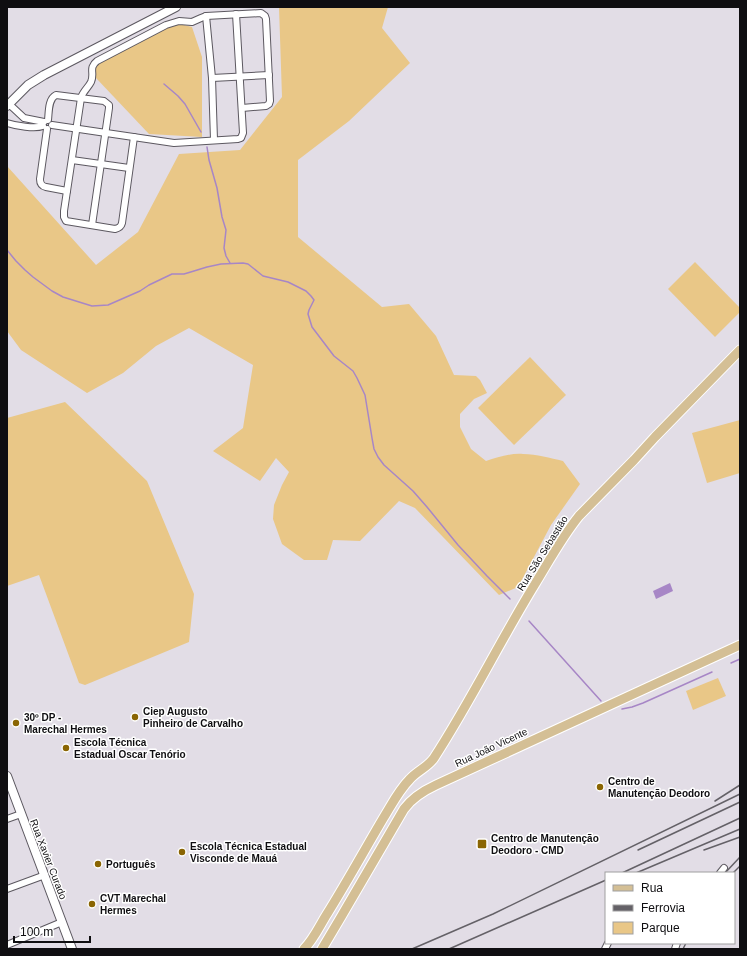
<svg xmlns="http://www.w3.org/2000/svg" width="747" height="956" font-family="Arial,sans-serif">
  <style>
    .green { fill: #e9c787 }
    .water { fill: #a786c6 }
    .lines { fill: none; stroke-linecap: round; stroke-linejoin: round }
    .stream { stroke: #a786c6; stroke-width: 1.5 }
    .street-casing { stroke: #5c5860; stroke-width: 8 }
    .secondary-casing { stroke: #5c5860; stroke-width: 10 }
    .primary-casing { stroke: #fff; stroke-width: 11 }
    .street { stroke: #fff; stroke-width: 6 }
    .secondary { stroke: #fff; stroke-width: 8 }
    .primary { stroke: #d4bf95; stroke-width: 9 }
    .rail { stroke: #646167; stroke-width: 1.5 }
    .poi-dot { fill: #8a6503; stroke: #fff; stroke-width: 1.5 }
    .labels { text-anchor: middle; stroke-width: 3; stroke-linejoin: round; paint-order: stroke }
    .street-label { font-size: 10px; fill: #0f0e11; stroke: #fff }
    .poi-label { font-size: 10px; font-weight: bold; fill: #0f0e11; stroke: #fff; text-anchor: start }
  </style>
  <rect width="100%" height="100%" fill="#e2dde6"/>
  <g class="green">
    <path d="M279,7H388L382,28L410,63L349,121L298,160V237L382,307L409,304L436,336L454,375L476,376L480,380L487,393L474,399L460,414V427L471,449L486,461C498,457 511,453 523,454C537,454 550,458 563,461L580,484L551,525L518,587L499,595L415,508L399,501L360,541L333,540L327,560H304L282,544L273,519L274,505L282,485L289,472L276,458L260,481L213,451L243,428L253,365L189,328L156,346L123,373L87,393L21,350L7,331V166L96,265L138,232L179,154L240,150L282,97Z"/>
    <path d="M180,24L192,27L202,57V137L149,134L96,78V65L171,26Z"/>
    <path d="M695,262L740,308V312L715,337L668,289Z"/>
    <path d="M530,357L566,395L514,445L478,408Z"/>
    <path d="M65,402L147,481L194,594L189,642L85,685L79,683L39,575L7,586V418Z"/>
    <path d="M740,420V473L707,483L692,433Z"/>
    <path d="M718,678L726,696L693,710L686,691Z"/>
  </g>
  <path class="water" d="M670,583L673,591L656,599L653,591Z"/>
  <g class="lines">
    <g class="stream">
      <path d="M164,84L178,96L185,104L201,132"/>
      <path d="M207,147L209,160L217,188L222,217L226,230L224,248L226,256L230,263"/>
      <path d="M7,250L16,261L25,270L33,277L52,291L63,297L92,306L108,305L140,291L149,285L172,274H184L194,271L207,267L221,264L243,263L248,264L263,276L288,282L306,291L311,296L314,300L309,310L308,314L312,327L334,356L353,371L357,378L365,395L372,438L374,449L378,457L384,465L413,491L427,507L458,545L487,576L510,599"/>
      <path d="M529,621L601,701"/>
      <path d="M731,663L740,659"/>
      <path d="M622,709L632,707L643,703L712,672"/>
    </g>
    <g class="street-casing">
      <g id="street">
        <path d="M206,16L212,78L214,140"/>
        <path d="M212,78L269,75"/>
        <path d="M9,104L24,118L44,122"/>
        <path d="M48,120C49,112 48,99 56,95L104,101L109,105V108L92,225"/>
        <path d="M7,123C16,126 35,129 43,126"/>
        <path d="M52,125L174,143L238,139L241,138L243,133L236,14"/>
        <path d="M47,129L40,179C40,183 41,186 46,187L67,191"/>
        <path d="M134,137L122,223C121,227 119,228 115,229L66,221L64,217V211L81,98C83,91 88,88 91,82C95,73 88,68 97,61L166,25L179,21L192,22L201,18L206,16L261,13L265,16L266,19L270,101L269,104L266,106L242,108"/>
        <path d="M72,160L129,168"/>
        <path d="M7,819L21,814"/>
        <path d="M720,873L724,868"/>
        <path d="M7,889L45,875"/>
        <path d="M7,945L62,922"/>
        <path d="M605,949L608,943"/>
        <path d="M675,949L677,943"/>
      </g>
    </g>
    <g class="secondary-casing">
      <g id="secondary">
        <path d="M7,106L28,85L44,75L176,7"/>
        <path d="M7,776L72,949"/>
      </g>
    </g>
    <g class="primary-casing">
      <g id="primary">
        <path d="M304,949C314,939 320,925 327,914C347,882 365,849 384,817C392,804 399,790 410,779C417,771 428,767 434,758C471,701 500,641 535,584C549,561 562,537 579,516L634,460L655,437L740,350"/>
        <path d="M322,949L341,917L404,809C412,798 423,791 436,785L740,645"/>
      </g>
    </g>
    <use href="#street" class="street"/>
    <use href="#secondary" class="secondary"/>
    <use href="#primary" class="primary"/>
    <g class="rail">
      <path d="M715,801L740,785"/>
      <path d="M638,850L740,802"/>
      <path d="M704,850L740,837"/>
      <path d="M622,873L740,818"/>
      <path d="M636,873L740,829"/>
      <path d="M725,873L740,857"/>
      <path d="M733,873L740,866"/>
      <path d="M412,949L493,914L740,794"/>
      <path d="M449,949L606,880"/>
      <path d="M683,949L686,943"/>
    </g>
  </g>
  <g class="poi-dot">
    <circle cx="135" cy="717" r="4"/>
    <circle cx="16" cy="723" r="4"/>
    <circle cx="66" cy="748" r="4"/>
    <circle cx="600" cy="787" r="4"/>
    <rect x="477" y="839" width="10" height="10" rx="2"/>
    <circle cx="182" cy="852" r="4"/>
    <circle cx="98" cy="864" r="4"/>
    <circle cx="92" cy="904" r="4"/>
  </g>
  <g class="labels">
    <g class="street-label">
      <text transform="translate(542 553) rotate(-58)" y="4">Rua São Sebastião</text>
      <text transform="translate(491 747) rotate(-25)" y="4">Rua João Vicente</text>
      <text transform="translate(49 859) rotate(69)" y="4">Rua Xavier Curado</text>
    </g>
    <g class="poi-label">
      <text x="143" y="715">Ciep Augusto<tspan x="143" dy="12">Pinheiro de Carvalho</tspan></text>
      <text x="24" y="721">30º DP -<tspan x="24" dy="12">Marechal Hermes</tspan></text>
      <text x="74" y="746">Escola Técnica<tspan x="74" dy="12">Estadual Oscar Tenório</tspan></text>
      <text x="608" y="785">Centro de<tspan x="608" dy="12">Manutenção Deodoro</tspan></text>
      <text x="491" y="842">Centro de Manutenção<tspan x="491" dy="12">Deodoro - CMD</tspan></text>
      <text x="190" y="850">Escola Técnica Estadual<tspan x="190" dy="12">Visconde de Mauá</tspan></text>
      <text x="106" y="868">Português</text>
      <text x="100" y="902">CVT Marechal<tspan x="100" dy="12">Hermes</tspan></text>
    </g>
  </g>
  <rect width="747" height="956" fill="none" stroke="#0f0e11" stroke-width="16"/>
  <rect x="605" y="872" width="130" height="72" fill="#ffffff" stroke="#9f9fa0"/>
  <rect x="613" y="885" width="20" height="6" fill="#d4bf95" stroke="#9f9fa0"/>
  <text x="641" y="892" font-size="12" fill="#0f0e11">Rua</text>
  <rect x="613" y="905" width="20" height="6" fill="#646167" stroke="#9f9fa0"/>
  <text x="641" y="912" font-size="12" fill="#0f0e11">Ferrovia</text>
  <rect x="613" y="922" width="20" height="12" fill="#e9c787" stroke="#9f9fa0"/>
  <text x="641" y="932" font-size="12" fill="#0f0e11">Parque</text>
  <path d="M14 936v6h76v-6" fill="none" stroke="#0f0e11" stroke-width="2"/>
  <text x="20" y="936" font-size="12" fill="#0f0e11" stroke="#ffffff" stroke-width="3" paint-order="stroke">100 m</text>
</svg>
